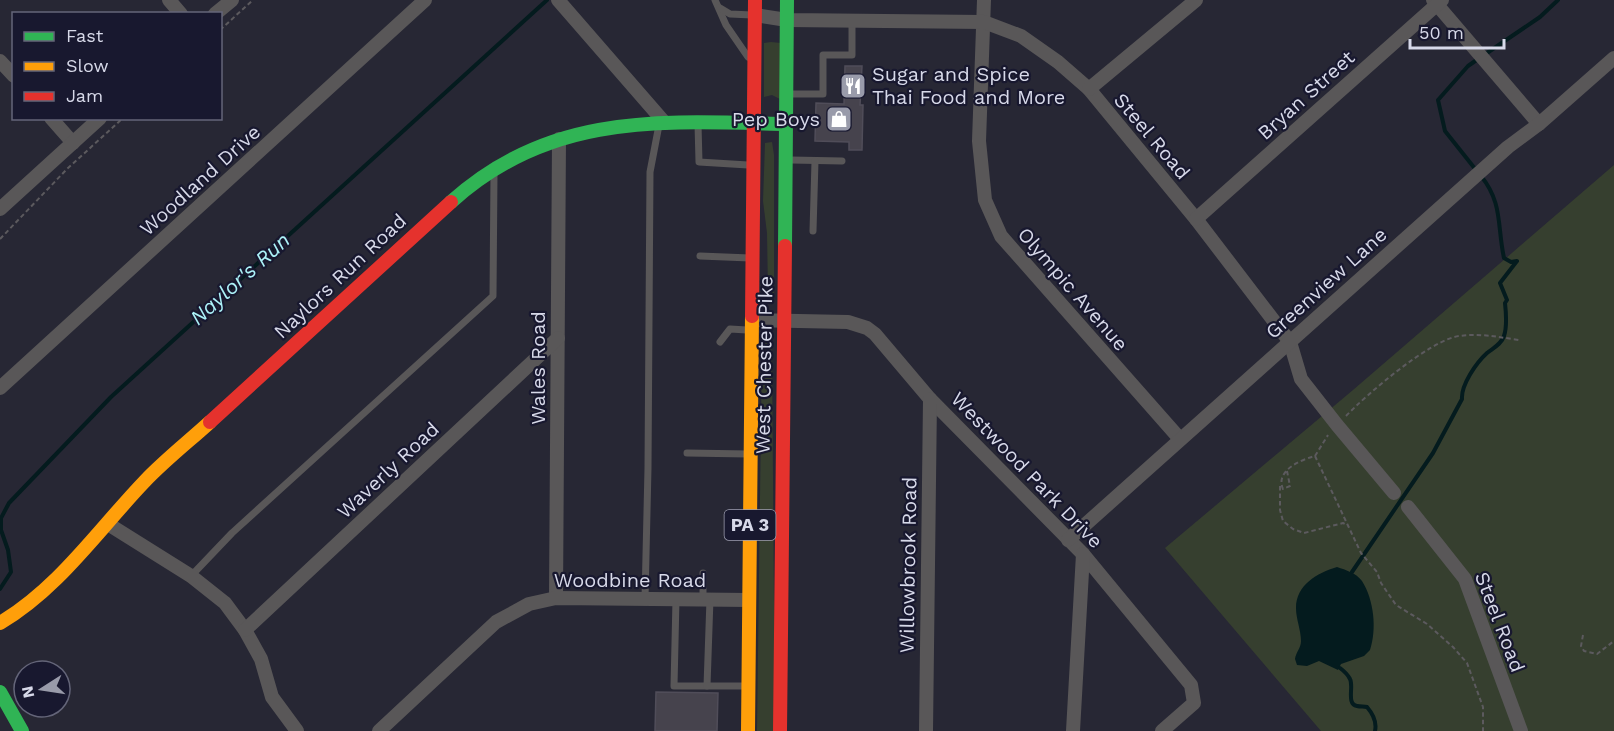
<svg xmlns="http://www.w3.org/2000/svg" width="1614" height="731" font-family="'Work Sans',sans-serif">
  <style>
    .green { fill: #363f2f }
    .water { fill: #041b1e }
    .lines { fill: none; stroke-linecap: round; stroke-linejoin: round }
    .stream { stroke: #041b1e; stroke-width: 4 }
    .building { fill: #46434d; stroke: #504d59; stroke-width: 1.5 }
    .path { stroke: #5c5a5e; stroke-width: 2; stroke-dasharray: 4.5 3; stroke-linecap: butt }
    .lane { stroke: #595758; stroke-width: 7 }
    .street { stroke: #595758; stroke-width: 14 }
    .fast { stroke: #30b455; stroke-width: 14 }
    .slow { stroke: #ff9f0a; stroke-width: 14 }
    .jam { stroke: #e5322d; stroke-width: 14 }
    .labels { text-anchor: middle; stroke-width: 4.5; stroke-linejoin: round; paint-order: stroke }
    .shield { fill: #18182f; stroke: #9e9fb1; stroke-width: 1.5 }
    .shield-label { font-size: 18px; font-weight: bold; fill: #d7d9e9 }
    .poi-label { font-size: 20px; fill: #d7d9e9; stroke: #18182f; text-anchor: start }
    .street-label { font-size: 20px; fill: #d7d9e9; stroke: #18182f }
    .water-label { font-size: 21px; font-style: italic; fill: #acf2f8; stroke: #18182f }
  </style>
  <rect width="100%" height="100%" fill="#272734"/>
  <g class="green">
    <path d="M771,42L781,43L780,99L772,95L764,97V43Z"/>
    <path d="M772,142L774,155V304L770,302L768,291L767,233L763,201L765,143Z"/>
    <path d="M1614,165V731H1321L1165,548L1353,390Z"/>
    <path d="M765,334L770,340L772,351L775,731H757L762,343Z"/>
  </g>
  <path class="water" d="M1337,567C1346,570 1356,573 1362,581C1374,600 1377,629 1370,650L1364,656L1341,664L1338,670L1319,661L1307,666L1297,665L1295,659C1296,652 1301,648 1301,641C1301,630 1296,619 1296,608C1296,585 1317,573 1337,567Z"/>
  <g class="lines">
    <g class="stream">
      <path d="M1484,55L1540,17L1558,0"/>
      <path d="M1476,170L1445,131L1438,100L1468,66L1478,59"/>
      <path d="M1352,572L1433,453L1462,399C1461,385 1476,363 1487,353C1493,348 1501,345 1504,336C1507,327 1506,312 1505,303L1507,300L1500,283L1517,261L1511,262L1504,258C1497,226 1503,203 1481,176"/>
      <path d="M0,589L11,572L8,550L1,530V518L9,503L111,397L547,0"/>
      <path d="M1340,668C1344,671 1348,675 1350,679C1354,686 1346,704 1357,706C1361,707 1364,706 1367,707C1373,714 1377,722 1375,731"/>
    </g>
  </g>
  <g class="building">
    <path d="M845,66H862L860,105H863L862,150H849V142L815,141L816,103L844,104Z"/>
    <path d="M656,692L718,693L717,731H655Z"/>
  </g>
  <g class="lines">
    <g class="path">
      <path d="M220,30L253,0"/>
      <path d="M0,239L67,169L123,118"/>
      <path d="M1346,416C1367,394 1430,340 1459,336C1479,333 1498,337 1519,340"/>
      <path d="M1315,456L1328,435"/>
      <path d="M1287,471L1290,486L1283,489C1275,471 1300,460 1315,456L1361,553L1377,572L1381,583L1396,605L1427,624L1453,647L1467,663L1483,707V731"/>
      <path d="M1280,486V510L1283,521L1293,529L1304,533L1343,523L1347,525"/>
      <path d="M1583,635L1581,646L1584,651L1597,654L1614,641"/>
    </g>
    <g class="lane">
      <path d="M715,0L726,25L748,57"/>
      <path d="M720,8L730,14L752,15"/>
      <path d="M792,94H823V55H852V21"/>
      <path d="M698,124L699,162L748,165"/>
      <path d="M791,160L842,161"/>
      <path d="M813,231L815,161"/>
      <path d="M700,256L750,258"/>
      <path d="M720,342L730,329L747,330"/>
      <path d="M687,453L748,454"/>
      <path d="M703,573V599"/>
      <path d="M191,576L232,533L493,296L494,174"/>
      <path d="M645,599L648,468L650,172L659,125"/>
      <path d="M676,599L674,686H707L710,599"/>
      <path d="M707,686H743"/>
    </g>
    <g class="street">
      <path d="M169,0L181,14"/>
      <path d="M558,0L665,123"/>
      <path d="M984,0L979,141L985,200L1001,236L1180,439"/>
      <path d="M1433,0L1539,124"/>
      <path d="M215,14L232,0"/>
      <path d="M755,15L787,20L984,22L1021,36L1058,62L1089,89L1196,219L1290,342L1301,379L1337,425L1394,493"/>
      <path d="M0,61L14,76"/>
      <path d="M1089,89L1196,0"/>
      <path d="M51,118L73,143"/>
      <path d="M0,209L100,118"/>
      <path d="M1196,219L1442,0"/>
      <path d="M752,320L848,322L867,328L875,334L930,399L1083,554L1191,685L1194,703L1162,731"/>
      <path d="M0,388L425,0"/>
      <path d="M1408,507L1465,579L1521,731"/>
      <path d="M108,524L191,576L225,603L245,630L261,659L272,697L297,731"/>
      <path d="M1068,540L1508,147L1539,124L1614,58"/>
      <path d="M556,598L559,139"/>
      <path d="M245,630L558,338"/>
      <path d="M379,731L496,622L529,604L556,598L749,600"/>
      <path d="M926,731L930,399"/>
      <path d="M1073,731L1083,554"/>
    </g>
    <g class="fast">
      <path d="M451,202C550,112 662,121 786,124"/>
      <path d="M785,246L787,0"/>
      <path d="M0,692L22,731"/>
    </g>
    <g class="slow">
      <path d="M0,623C59,588 98,530 145,481C165,460 188,442 210,422"/>
      <path d="M748,731L752,316"/>
    </g>
    <g class="jam">
      <path d="M752,316L755,0"/>
      <path d="M210,422L451,202"/>
      <path d="M780,731L785,246"/>
    </g>
  </g>
  <defs>
    <g id="restaurant-square" transform="scale(1.35)"><rect x="-9" y="-9" width="18" height="18" rx="4" fill="#999baa" stroke="#18182f"/><path d="M-5-6h1v4h1v-4h1v4h1v-4h1v5L-1.5 .5V6h-2V.5L-5-1ZM5-6V6H3V1.5H1.5Q1.5-4 5-6Z" fill="#fff"/></g>
    <g id="shop-square" transform="scale(1.35)"><rect x="-9" y="-9" width="18" height="18" rx="4" fill="#999baa" stroke="#18182f"/><path d="M-5-2.5h2.3a2.7 3.5 0 0 1 5.4 0H5L5.5 6h-11ZM-1.5-2.5h3a1.5 2.3 0 0 0-3 0Z" fill="#fff"/></g>
  </defs>
  <g fill-rule="evenodd">
    <use href="#restaurant-square" x="853" y="86"/>
    <use href="#shop-square" x="839" y="119"/>
  </g>
  <g class="labels">
    <rect class="shield" x="724.5" y="510" width="51" height="30" rx="4.5"/>
    <g class="shield-label">
      <text x="750" y="531">PA 3</text>
    </g>
    <g class="poi-label">
      <text x="872" y="81">Sugar and Spice<tspan x="872" dy="23">Thai Food and More</tspan></text>
      <text x="820" y="126" text-anchor="end">Pep Boys</text>
    </g>
    <g class="street-label">
      <text transform="translate(1306 95) rotate(-42)" y="7">Bryan Street</text>
      <text transform="translate(1152 136) rotate(50)" y="7">Steel Road</text>
      <text transform="translate(200 180) rotate(-42)" y="7">Woodland Drive</text>
      <text transform="translate(340 276) rotate(-43)" y="7">Naylors Run Road</text>
      <text transform="translate(1326 283) rotate(-42)" y="7">Greenview Lane</text>
      <text transform="translate(1073 289) rotate(49)" y="7">Olympic Avenue</text>
      <text transform="translate(764 365) rotate(-89)" y="7">West Chester Pike</text>
      <text transform="translate(538 368) rotate(-90)" y="7">Wales Road</text>
      <text transform="translate(388 470) rotate(-43)" y="7">Waverly Road</text>
      <text transform="translate(1027 470) rotate(46)" y="7">Westwood Park Drive</text>
      <text transform="translate(908 565) rotate(-89)" y="7">Willowbrook Road</text>
      <text x="630" y="587">Woodbine Road</text>
      <text transform="translate(1500 622) rotate(69)" y="7">Steel Road</text>
    </g>
    <g class="water-label">
      <text transform="translate(240 279) rotate(-42)" y="7">Naylor's Run</text>
    </g>
  </g>
  <rect x="12" y="12" width="210" height="108" fill="#18182f" stroke="#646579" stroke-width="1.5"/>
  <rect x="24" y="32" width="30" height="9" fill="#30b455" stroke="#646579" stroke-width="1.5"/>
  <text x="66" y="42" font-size="18" fill="#d7d9e9">Fast</text>
  <rect x="24" y="62" width="30" height="9" fill="#ff9f0a" stroke="#646579" stroke-width="1.5"/>
  <text x="66" y="72" font-size="18" fill="#d7d9e9">Slow</text>
  <rect x="24" y="92" width="30" height="9" fill="#e5322d" stroke="#646579" stroke-width="1.5"/>
  <text x="66" y="102" font-size="18" fill="#d7d9e9">Jam</text>
  <g transform="translate(42 689) rotate(258)"><circle r="28" fill="#18182f" stroke="#646579" stroke-width="1.5"/>
  <path d="M0-4.5L10 22L0 15L-10 22Z" fill="#999baa"/>
  <text y="-9" font-size="16" font-weight="bold" text-anchor="middle" fill="#d7d9e9">N</text>
  </g>
  <path d="M1410 39v9h94v-9" fill="none" stroke="#d7d9e9" stroke-width="3"/>
  <text x="1419" y="39" font-size="18" fill="#d7d9e9" stroke="#18182f" stroke-width="4.5" paint-order="stroke">50 m</text>
</svg>
